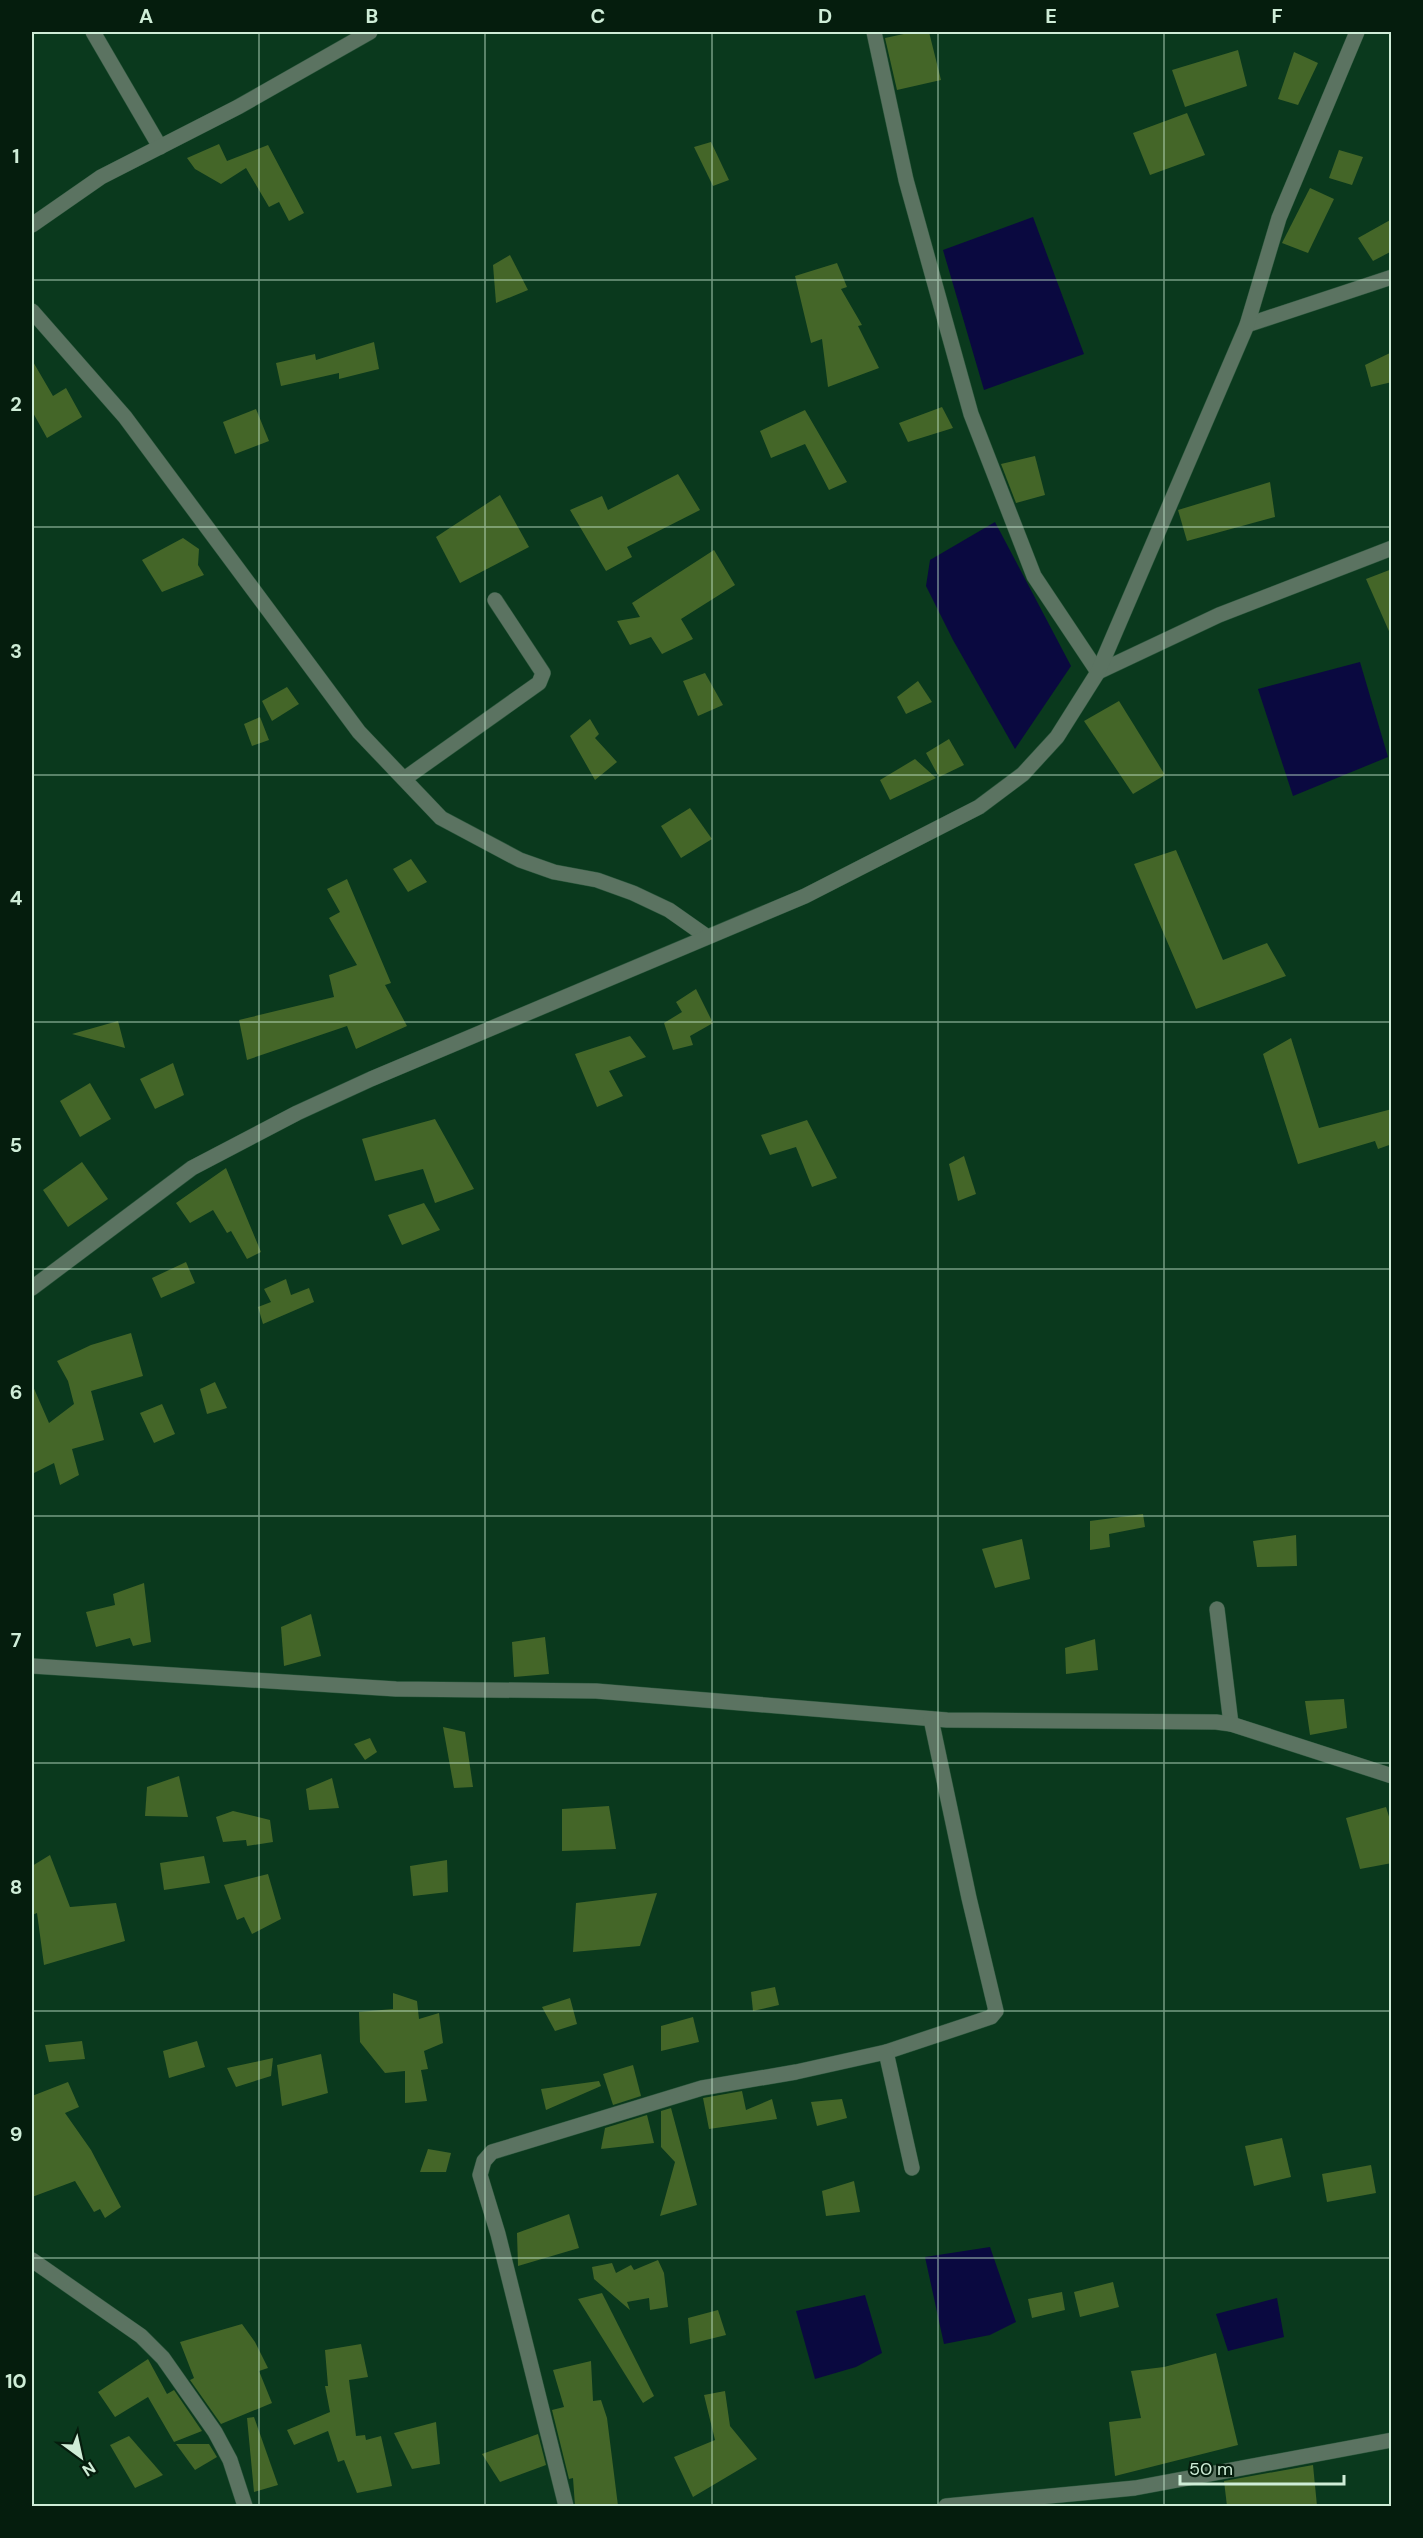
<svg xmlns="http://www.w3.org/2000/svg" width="1423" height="2538" font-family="'DM Sans',sans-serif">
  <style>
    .water { fill: #0a0940 }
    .building { fill: #446628 }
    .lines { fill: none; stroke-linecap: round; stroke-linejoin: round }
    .minor-casing { stroke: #2a563b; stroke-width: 16 }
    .minor { stroke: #5b7361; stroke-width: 15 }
    .grid { fill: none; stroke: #cfedd7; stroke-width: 1.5; stroke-opacity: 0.55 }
    .neatline { fill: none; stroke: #cfedd7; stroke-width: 2 }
    .grid-label { font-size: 20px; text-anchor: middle; font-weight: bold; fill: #cfedd7 }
  </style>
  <rect width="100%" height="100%" fill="#0a391d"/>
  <g class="water">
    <path d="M1033,217L1084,354L984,390L943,250Z"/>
    <path d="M995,522L1071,666L1015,749L953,640L926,586L930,560Z"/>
    <path d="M1360,662L1388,757L1293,796L1258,689Z"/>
    <path d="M990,2247L1016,2322L990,2335L944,2344L925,2257Z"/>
    <path d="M865,2295L882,2353L856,2367L815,2379L796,2311Z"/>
    <path d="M1277,2298L1284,2337L1228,2351L1216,2314Z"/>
  </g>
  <g class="building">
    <path d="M913,32H929L941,80L897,90L885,38Z"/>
    <path d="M1238,50L1247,86L1185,107L1172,70Z"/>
    <path d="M1294,52L1318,63L1298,105L1278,99Z"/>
    <path d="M1187,113L1205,155L1150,175L1133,133Z"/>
    <path d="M711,142L729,180L713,186L694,147Z"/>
    <path d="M219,144L227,161L268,145L304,213L289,221L279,202L269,207L246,168L221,184L195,169L187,158Z"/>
    <path d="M1339,150L1363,157L1352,185L1329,178Z"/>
    <path d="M1310,188L1334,199L1308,253L1282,243Z"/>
    <path d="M1392,219V251L1373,261L1358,238Z"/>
    <path d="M510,255L528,290L496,303L493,265Z"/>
    <path d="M837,263L847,287L841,289L862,325L858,326L879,368L828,387L822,339L811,343L795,276Z"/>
    <path d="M374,342L379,369L339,379V373L281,386L276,363L315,354L316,360Z"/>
    <path d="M1392,352V382L1371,387L1365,365Z"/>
    <path d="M32,360L53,396L66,388L82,417L47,438L32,411Z"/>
    <path d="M942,407L953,428L908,442L899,423Z"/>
    <path d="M256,409L269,441L235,454L223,422Z"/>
    <path d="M805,410L847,482L829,490L805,444L771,458L760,431Z"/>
    <path d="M1035,456L1045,495L1016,503L1001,464Z"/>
    <path d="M678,474L700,510L627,547L632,557L606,571L570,510L602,496L608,510Z"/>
    <path d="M1270,482L1275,517L1187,541L1178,510Z"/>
    <path d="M500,495L529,547L460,583L436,537Z"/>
    <path d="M183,538L199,549L198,565L204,575L162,592L142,560Z"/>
    <path d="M714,550L735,585L681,619L693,639L662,654L651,637L630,645L617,621L640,617L632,603Z"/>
    <path d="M1392,569V638L1366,579Z"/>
    <path d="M705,673L723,705L698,716L683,681Z"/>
    <path d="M918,681L932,702L906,714L897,697Z"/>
    <path d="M287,687L299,704L272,721L262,701Z"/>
    <path d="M1119,701L1165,775L1133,794L1084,721Z"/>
    <path d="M260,717L269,740L252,746L244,724Z"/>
    <path d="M590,719L599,734L595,738L617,762L595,780L570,736Z"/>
    <path d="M949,739L964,765L939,777L926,753Z"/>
    <path d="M915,759L936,778L890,800L880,780Z"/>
    <path d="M690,808L712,839L681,858L661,826Z"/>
    <path d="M1176,850L1223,960L1267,943L1286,976L1196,1009L1134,864Z"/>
    <path d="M411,859L427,882L408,892L393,869Z"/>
    <path d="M347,879L391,983L385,985L407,1026L356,1049L347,1026L247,1060L239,1020L334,997L329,975L357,965L329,918L340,912L327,889Z"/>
    <path d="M696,989L713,1023L690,1036L693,1045L673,1050L664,1023L682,1012L676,1002Z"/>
    <path d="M118,1021L125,1048L72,1034Z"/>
    <path d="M630,1036L646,1057L609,1071L623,1096L597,1107L575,1054Z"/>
    <path d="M1291,1038L1319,1128L1392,1109V1144L1378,1149L1375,1141L1298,1164L1263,1054Z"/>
    <path d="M173,1063L184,1095L155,1109L140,1079Z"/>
    <path d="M90,1083L111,1119L80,1137L60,1101Z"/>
    <path d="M435,1119L474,1189L435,1203L423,1169L375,1181L362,1139Z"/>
    <path d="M807,1120L837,1178L812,1187L796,1147L770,1155L761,1135Z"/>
    <path d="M964,1156L976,1194L958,1201L949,1164Z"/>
    <path d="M82,1162L108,1199L68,1227L43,1190Z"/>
    <path d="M226,1168L261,1252L247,1259L231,1231L227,1233L213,1210L190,1223L176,1203Z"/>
    <path d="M424,1203L440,1230L402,1245L388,1215Z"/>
    <path d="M186,1262L195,1283L161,1298L152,1278Z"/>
    <path d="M286,1279L291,1295L309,1288L314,1302L263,1324L258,1307L271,1302L264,1289Z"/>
    <path d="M131,1333L143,1376L91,1391L104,1440L72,1449L79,1475L60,1485L54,1463L32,1474V1384L49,1423L74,1404L68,1381L57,1361L91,1345Z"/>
    <path d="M215,1382L227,1408L207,1414L200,1389Z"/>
    <path d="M162,1404L175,1434L154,1443L140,1413Z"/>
    <path d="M1143,1514L1145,1527L1109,1534L1110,1547L1090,1550V1521Z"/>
    <path d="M1296,1535L1297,1566L1257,1567L1253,1541Z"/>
    <path d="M1022,1539L1030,1579L995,1588L982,1549Z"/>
    <path d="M144,1583L151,1642L133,1646L130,1638L96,1647L86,1612L115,1605L113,1594Z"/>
    <path d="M311,1614L321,1656L284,1666L281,1627Z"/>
    <path d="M545,1637L549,1674L514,1677L512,1642Z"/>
    <path d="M1095,1639L1098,1670L1066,1674L1065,1648Z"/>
    <path d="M1344,1699L1347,1728L1310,1735L1305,1701Z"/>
    <path d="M443,1727L465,1732L473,1787L454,1788Z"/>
    <path d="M370,1738L377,1752L365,1760L354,1744Z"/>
    <path d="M179,1776L188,1817L145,1816L147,1787Z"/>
    <path d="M332,1778L339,1808L309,1810L306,1789Z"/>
    <path d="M609,1806L616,1849L562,1851V1809Z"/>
    <path d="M1386,1807L1392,1826V1863L1360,1869L1346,1818Z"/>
    <path d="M233,1811L270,1820L273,1842L247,1846L246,1840L223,1842L216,1817Z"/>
    <path d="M50,1855L70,1907L116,1903L125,1941L44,1965L37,1913L32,1915V1866Z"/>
    <path d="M204,1856L210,1883L164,1890L160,1863Z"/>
    <path d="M447,1860L448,1892L413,1896L410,1866Z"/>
    <path d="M268,1874L281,1919L252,1934L244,1917L237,1920L224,1885Z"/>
    <path d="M657,1893L640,1946L573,1952L576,1903Z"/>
    <path d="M775,1987L779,2005L753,2011L751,1992Z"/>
    <path d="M393,1993L417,2001L419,2019L439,2013L443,2043L424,2051L428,2069L421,2070L427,2101L405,2103V2071L385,2073L360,2042L359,2012L393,2009Z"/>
    <path d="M570,1998L577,2024L555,2031L542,2007Z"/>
    <path d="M693,2017L699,2042L661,2051V2026Z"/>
    <path d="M82,2041L85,2059L49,2062L45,2045Z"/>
    <path d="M197,2041L205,2067L169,2078L163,2051Z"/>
    <path d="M321,2054L328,2093L282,2106L277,2065Z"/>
    <path d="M273,2058L271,2076L236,2087L227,2068Z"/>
    <path d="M633,2065L641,2096L613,2105L603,2074Z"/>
    <path d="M599,2081L601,2086L546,2110L541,2089Z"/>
    <path d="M68,2082L79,2107L65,2113L91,2150L121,2207L105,2218L100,2209L94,2212L75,2181L32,2197V2096Z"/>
    <path d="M742,2091L746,2110L772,2099L777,2119L709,2129L703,2098Z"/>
    <path d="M842,2099L847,2118L817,2126L811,2102Z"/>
    <path d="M671,2108L697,2205L660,2216L675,2162L661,2147V2111Z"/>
    <path d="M647,2115L654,2143L601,2149L605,2128Z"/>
    <path d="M1282,2138L1291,2177L1254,2186L1245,2146Z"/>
    <path d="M428,2149L451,2153L446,2172H420Z"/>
    <path d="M1371,2165L1376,2193L1327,2202L1322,2174Z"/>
    <path d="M854,2181L860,2212L826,2216L822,2191Z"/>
    <path d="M569,2214L579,2248L518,2266L517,2233Z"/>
    <path d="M658,2260L664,2273L668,2307L650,2310L649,2298L627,2302L630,2310L594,2279L592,2267L612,2263L616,2273L631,2265L634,2270Z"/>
    <path d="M1113,2282L1119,2307L1080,2317L1074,2292Z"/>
    <path d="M1062,2292L1065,2310L1032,2318L1028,2299Z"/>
    <path d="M602,2293L654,2396L643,2403L578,2299Z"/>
    <path d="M718,2310L726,2335L690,2344L688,2318Z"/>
    <path d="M242,2324L255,2342L268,2368L259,2371L272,2403L221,2424L190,2380L194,2378L180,2342Z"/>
    <path d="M361,2344L368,2377L349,2380L356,2436L365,2435L366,2440L381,2436L392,2486L357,2493L344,2460L338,2462L328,2431L294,2445L287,2430L330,2412L325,2386H328L325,2350Z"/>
    <path d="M1216,2353L1238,2445L1115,2476L1109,2422L1141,2418L1131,2371L1164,2367Z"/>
    <path d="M148,2359L167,2394L174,2390L202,2431L174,2442L148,2397L115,2417L98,2392Z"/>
    <path d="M591,2361L593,2401L601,2400L607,2418L618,2506H575L573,2478L569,2479L552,2410L564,2407L553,2370Z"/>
    <path d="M725,2391L730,2426L757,2459L693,2497L674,2457L715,2440L704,2395Z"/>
    <path d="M254,2417L278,2485L254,2492L247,2418Z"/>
    <path d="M436,2422L440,2464L412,2469L394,2433Z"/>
    <path d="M538,2434L546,2465L500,2482L482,2454Z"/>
    <path d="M129,2436L163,2475L135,2488L110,2445Z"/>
    <path d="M176,2444H209L217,2457L195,2470Z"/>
    <path d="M1313,2465L1317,2506H1227L1224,2481Z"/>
  </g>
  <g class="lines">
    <g class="minor-casing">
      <g id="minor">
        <path d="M93,32L160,147"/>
        <path d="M874,32L906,180L971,414L1034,576L1098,672L1219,615L1392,548"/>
        <path d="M32,225L101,177L238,107L370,32"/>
        <path d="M32,311L125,417L359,732L441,818L520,860L554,872L597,880L633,893L669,910L706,936"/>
        <path d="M1247,325L1392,277"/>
        <path d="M404,779L539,683L543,673L495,600"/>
        <path d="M32,1288L192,1168L297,1113L371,1079L805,896L979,807L1023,774L1057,737L1098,672L1247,325L1279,218L1357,32"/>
        <path d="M1217,1609L1231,1724"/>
        <path d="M32,1666L396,1689L596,1691L947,1720L1216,1722L1231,1724L1392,1776"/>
        <path d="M886,2052L991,2017L996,2011L969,1898L931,1719"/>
        <path d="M32,2260L141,2336L163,2358L215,2432L230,2460L245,2506"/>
        <path d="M566,2506L498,2234L480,2175L484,2161L492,2152L702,2088L796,2072L886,2052L912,2168"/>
        <path d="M946,2506L1135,2488L1392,2440"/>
      </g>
    </g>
    <use href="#minor" class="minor"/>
  </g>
  <path class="grid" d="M259,32V2506M485,32V2506M712,32V2506M938,32V2506M1164,32V2506M32,280H1392M32,527H1392M32,775H1392M32,1022H1392M32,1269H1392M32,1516H1392M32,1763H1392M32,2011H1392M32,2258H1392"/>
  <rect width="1423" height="2538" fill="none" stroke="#051d0d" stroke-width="66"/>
  <g transform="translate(81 2457) rotate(147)" stroke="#051d0d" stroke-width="4.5" paint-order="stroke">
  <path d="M0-4.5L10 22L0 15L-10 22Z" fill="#cfedd7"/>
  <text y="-9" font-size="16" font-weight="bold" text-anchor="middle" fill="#cfedd7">N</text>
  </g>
  <path d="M1180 2475v9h164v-9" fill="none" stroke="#cfedd7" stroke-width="3"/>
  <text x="1189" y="2475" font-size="18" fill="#cfedd7" stroke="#051d0d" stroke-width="4.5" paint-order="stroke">50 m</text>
  <rect x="33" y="33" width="1357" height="2472" class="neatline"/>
  <g class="grid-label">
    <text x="146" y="23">A</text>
    <text x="372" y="23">B</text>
    <text x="598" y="23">C</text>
    <text x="825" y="23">D</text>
    <text x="1051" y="23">E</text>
    <text x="1277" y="23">F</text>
    <text x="16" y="163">1</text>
    <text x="16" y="411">2</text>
    <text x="16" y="658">3</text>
    <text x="16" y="905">4</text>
    <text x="16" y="1152">5</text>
    <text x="16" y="1399">6</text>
    <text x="16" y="1647">7</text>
    <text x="16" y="1894">8</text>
    <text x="16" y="2141">9</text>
    <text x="16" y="2388">10</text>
  </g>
</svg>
